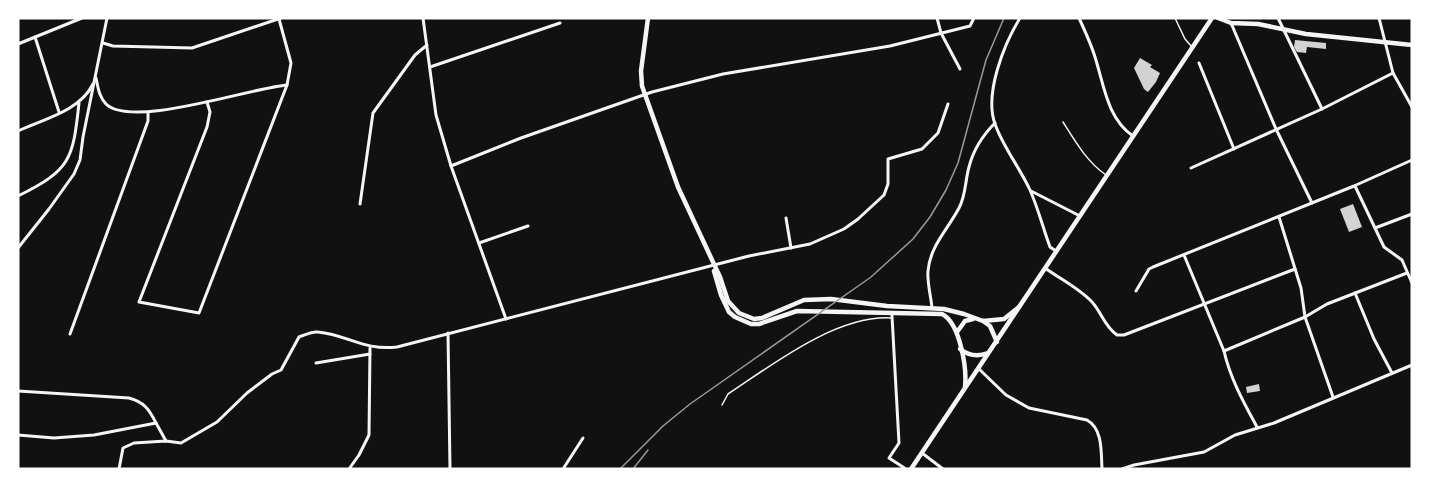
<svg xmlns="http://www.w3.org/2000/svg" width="1430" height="487" font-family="Lato,sans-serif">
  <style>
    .building { fill: #d3d3d3 }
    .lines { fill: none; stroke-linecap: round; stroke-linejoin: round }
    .service { stroke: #f5f5f5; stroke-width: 1.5 }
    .minor { stroke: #f5f5f5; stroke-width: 3 }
    .secondary { stroke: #f5f5f5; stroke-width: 4.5 }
    .primary { stroke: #f5f5f5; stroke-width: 4.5 }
    .rail { stroke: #9a9a9a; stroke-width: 1.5 }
  </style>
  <rect width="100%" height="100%" fill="#111"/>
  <g class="building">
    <path d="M1295,40L1326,43V49L1307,47L1306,53L1297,52L1294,47Z"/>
    <path d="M1140,58L1152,65L1150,67L1160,73L1156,82L1148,92L1144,89L1134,68Z"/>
    <path d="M1353,204L1362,227L1349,232L1340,209Z"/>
    <path d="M1259,384L1260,391L1247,393L1246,387Z"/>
  </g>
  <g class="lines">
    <g class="service">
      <path d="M1175,18L1185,39L1192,47"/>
      <path d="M1063,122C1075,141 1087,162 1106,175"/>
      <path d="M722,405L728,394C772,365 836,315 891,318"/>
    </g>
    <g class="minor">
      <path d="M423,18L436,115L451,166L506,319"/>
      <path d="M937,18L941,33L960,69"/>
      <path d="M1020,18C1004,44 984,94 995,124C1003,147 1020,168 1030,190C1038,208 1043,228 1050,247L1056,251"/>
      <path d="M1079,18C1085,31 1091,44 1095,57C1104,85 1107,118 1133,136"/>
      <path d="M1278,18L1322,109"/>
      <path d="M1379,18L1393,73L1412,107"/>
      <path d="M1231,23L1276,129L1312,203"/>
      <path d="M35,37L59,112"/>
      <path d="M103,43L113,46L192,48L281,18"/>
      <path d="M18,44L82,18"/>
      <path d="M1199,63L1234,149"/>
      <path d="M430,67L560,23"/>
      <path d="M96,78C98,87 99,97 106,104C132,129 250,88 287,85"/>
      <path d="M207,102L210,112L207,127L139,302L199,313L287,85L291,63L279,19"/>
      <path d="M18,131C44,119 80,111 93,84"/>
      <path d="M451,166L521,138L652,92L723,74L890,46L970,26L974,18"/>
      <path d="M1191,168L1322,109L1393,73"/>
      <path d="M1355,186L1384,247L1402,260L1412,283"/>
      <path d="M1031,191L1080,216"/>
      <path d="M18,196C71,170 73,159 79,103"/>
      <path d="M360,204L373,113L415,55L427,45"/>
      <path d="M1279,217L1301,288L1305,317L1333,397"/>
      <path d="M786,218L791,248"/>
      <path d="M1375,228L1412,214"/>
      <path d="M479,243L528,226"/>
      <path d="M18,248L49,209L74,174L80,160L83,137L107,18"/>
      <path d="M1184,255L1224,351C1230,378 1244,403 1257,427"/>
      <path d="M1045,268C1060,279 1079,288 1092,302C1102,313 1104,326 1117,335H1124L1295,269"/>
      <path d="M1136,291L1149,269L1153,267L1354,186L1412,160"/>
      <path d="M1355,293L1374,339L1392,373"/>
      <path d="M932,308C931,296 927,283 928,271C930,246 948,229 959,208C966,195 965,181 969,167C973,151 983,135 995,123"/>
      <path d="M892,316L899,443L889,458L906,469"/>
      <path d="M448,333L450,469"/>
      <path d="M70,334L148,121V112"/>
      <path d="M1224,351L1305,317L1327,304L1407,273"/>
      <path d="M316,363L370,354"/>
      <path d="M979,369L1006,395L1029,408L1087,420C1103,429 1101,452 1102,469"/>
      <path d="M18,391L129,398C144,402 149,409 156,423"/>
      <path d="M18,435L54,438L94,435L156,423L166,441"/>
      <path d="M922,453L943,469"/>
      <path d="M119,469L123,448L134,443L166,441L181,443L217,422L247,393L272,374L281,370L299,337C305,335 312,331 318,332C348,335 364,351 397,347L749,256L810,244L844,229L858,219L884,195L888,184V159L922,149L938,133L948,104"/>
      <path d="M349,469L359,455L369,435L370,348"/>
      <path d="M563,469L583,438"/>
      <path d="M1122,469L1134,465L1204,452L1235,435L1274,423L1412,365"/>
    </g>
    <g class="secondary">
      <path d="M648,18L641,71L642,86L678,187L720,277L728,301L739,313L754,319L762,318L804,300L831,299L887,306L944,309L964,314L983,321L1004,319L1019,307"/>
      <path d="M1218,18L1231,23L1258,24L1306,34L1412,45"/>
      <path d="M714,271L721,295L729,312L735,317L751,324H759L797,311L942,314C960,323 967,368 965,387"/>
      <path d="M983,321L990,326L997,342"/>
      <path d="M957,332L965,321L973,319"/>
      <path d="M960,349C969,356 978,357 988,353"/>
    </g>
    <path class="primary" d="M911,469L1212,18"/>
    <g class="rail">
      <path d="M620,469L663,426L690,404L871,277L913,239L930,217L946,190L958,163L986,60L1004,18"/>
      <path d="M633,469L648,450"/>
    </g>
  </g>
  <rect width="1430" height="487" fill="none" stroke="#ffffff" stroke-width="39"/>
</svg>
